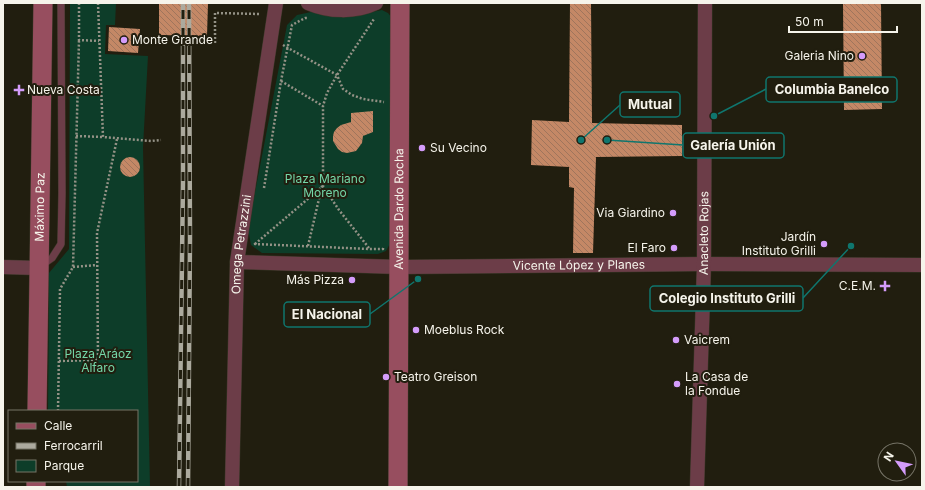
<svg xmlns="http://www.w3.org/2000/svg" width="925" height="490" font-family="Inter,sans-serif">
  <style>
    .green { fill: #0d3d29 }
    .building { fill: url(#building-back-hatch) }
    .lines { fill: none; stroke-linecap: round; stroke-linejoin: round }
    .lane-casing { stroke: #3b3829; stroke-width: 8 }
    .street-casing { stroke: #3b3829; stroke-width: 15 }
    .secondary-casing { stroke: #3b3829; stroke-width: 20 }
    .path { stroke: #949286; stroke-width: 2.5; stroke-dasharray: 2 2; stroke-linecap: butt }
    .lane { stroke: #6c3d48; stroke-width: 7 }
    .street { stroke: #6c3d48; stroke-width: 14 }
    .secondary { stroke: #974e5f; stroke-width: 19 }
    .rail-casing { stroke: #acaa9e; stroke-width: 4.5 }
    .rail { stroke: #211e0f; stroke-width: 3; stroke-dasharray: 9; stroke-linecap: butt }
    .poi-dot { fill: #d49cfb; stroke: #211e0f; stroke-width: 1.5 }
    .labels { text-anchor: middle; stroke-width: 4; stroke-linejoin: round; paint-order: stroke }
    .poi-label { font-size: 12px; fill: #f6f4eb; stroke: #211e0f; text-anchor: start }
    .park-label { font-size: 12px; fill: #74d7a8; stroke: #211e0f }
    .street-label { font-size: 12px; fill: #f6f4eb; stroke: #211e0f }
    .leader { fill: none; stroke: #0f766e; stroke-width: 1.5 }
    .callout-dot { fill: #0f766e; stroke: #211e0f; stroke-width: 1.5 }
    .callout { fill: #211e0f; stroke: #0f766e; stroke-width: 1.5 }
    .callout-label { font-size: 13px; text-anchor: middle; font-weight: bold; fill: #f6f4eb }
  </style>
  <defs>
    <pattern id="building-back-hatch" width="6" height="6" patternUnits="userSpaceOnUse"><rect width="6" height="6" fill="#c48866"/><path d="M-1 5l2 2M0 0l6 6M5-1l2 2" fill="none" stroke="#9f755c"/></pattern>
  </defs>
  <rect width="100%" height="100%" fill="#211e0f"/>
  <g class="green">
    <path d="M70,3H116L115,25H106L105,54L148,56L143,147L150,487H67L66,481H137V411H48L49,273L69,249Z"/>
    <path d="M382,10L388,13L392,18V240L386,251L378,254L262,253L251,245L248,229L287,25L297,15L311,12L335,16L362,14Z"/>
  </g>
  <g class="building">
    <path d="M159,3H208L207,36L159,35Z"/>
    <path d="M570,3H591L592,123L682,125V156L596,157L593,253H573L574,188L569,187V167L531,165L532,120L569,122Z"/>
    <path d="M843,3H881L882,109L844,110Z"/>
    <path d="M109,27L140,29L138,53L108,51Z"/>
    <path d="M373,111V132L363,136L362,143L356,151L347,153L342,152L338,149L333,141V136L334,132L337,128L341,125L351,122V113Z"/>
    <circle cx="130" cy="167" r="10"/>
  </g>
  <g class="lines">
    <g class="lane-casing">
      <path id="lane" d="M42,265L52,258L61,244L62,193L61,3"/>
    </g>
    <g class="street-casing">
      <g id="street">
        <path d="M308,3C329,12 355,13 376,3"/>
        <path id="s1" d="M237,262L399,267L704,264L922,265"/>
        <path d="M3,267L38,268"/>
        <path id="s2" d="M232,487L237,262L276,3"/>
        <path id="s3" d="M697,487L704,264L705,3"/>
      </g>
    </g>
    <g class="secondary-casing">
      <g id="secondary">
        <path id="s4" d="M37,411L43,3"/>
        <path d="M36,487V481"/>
        <path id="s5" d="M398,487L400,3"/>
      </g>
    </g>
    <g class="path">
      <path d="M79,3V40L99,41"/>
      <path d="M98,3L103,137L151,141L161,140"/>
      <path d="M215,43V13L260,14"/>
      <path d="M283,45L288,48L337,75L343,89L352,95L363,99L384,102"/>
      <path d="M281,81L323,106"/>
      <path d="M76,136L103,137"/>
      <path d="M264,188L281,81L292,25L305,18H307"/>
      <path d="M255,243V244L369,249H383V247"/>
      <path d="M255,244L323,186"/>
      <path d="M308,246L322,186"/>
      <path d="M369,248L339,210L323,186V106L327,93L337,75L374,19"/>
      <path d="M73,267L97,265"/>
      <path d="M59,361L98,360L97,233L117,139"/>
      <path d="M58,411L60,289L73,267L79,40"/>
    </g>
    <use href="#lane" class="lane"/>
    <use href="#street" class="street"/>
    <use href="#secondary" class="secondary"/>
    <g class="rail-casing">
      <g id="rail">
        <path d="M179,487L183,182V3"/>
        <path d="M188,487L190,238L189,3"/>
      </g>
    </g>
    <use href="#rail" class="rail"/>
  </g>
  <g class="poi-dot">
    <circle cx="124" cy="40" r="4"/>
    <circle cx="862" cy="56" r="4"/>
    <path d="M17 84h4v4h4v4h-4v4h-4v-4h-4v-4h4z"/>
    <circle cx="422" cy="148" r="4"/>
    <circle cx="673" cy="213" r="4"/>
    <circle cx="824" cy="244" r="4"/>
    <circle cx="674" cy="248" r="4"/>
    <circle cx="352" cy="280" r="4"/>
    <path d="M883 280h4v4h4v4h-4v4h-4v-4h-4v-4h4z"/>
    <circle cx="416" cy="330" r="4"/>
    <circle cx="676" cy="340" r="4"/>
    <circle cx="386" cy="377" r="4"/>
    <circle cx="677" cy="384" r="4"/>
  </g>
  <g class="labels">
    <g class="poi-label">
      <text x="132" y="44">Monte Grande</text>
      <text x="854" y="60" text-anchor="end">Galeria Nino</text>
      <text x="27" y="94">Nueva Costa</text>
      <text x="430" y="152">Su Vecino</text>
      <text x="665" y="217" text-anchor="end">Via Giardino</text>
      <text x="816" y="241" text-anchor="end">Jardín<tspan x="816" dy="14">Instituto Grilli</tspan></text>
      <text x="666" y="252" text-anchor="end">El Faro</text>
      <text x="344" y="284" text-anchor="end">Más Pizza</text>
      <text x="876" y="290" text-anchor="end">C.E.M.</text>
      <text x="424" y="334">Moeblus Rock</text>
      <text x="684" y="344">Vaicrem</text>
      <text x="394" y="381">Teatro Greison</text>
      <text x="685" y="381">La Casa de<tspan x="685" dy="14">la Fondue</tspan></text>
    </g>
    <g class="park-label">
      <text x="325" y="183">Plaza Mariano<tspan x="325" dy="14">Moreno</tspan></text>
      <text x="98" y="358">Plaza Aráoz<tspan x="98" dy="14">Alfaro</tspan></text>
    </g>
    <g class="street-label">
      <text dy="4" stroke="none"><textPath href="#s4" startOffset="204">Máximo Paz</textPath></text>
      <text dy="4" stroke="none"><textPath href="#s5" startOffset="278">Avenida Dardo Rocha</textPath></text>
      <text dy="4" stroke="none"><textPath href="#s3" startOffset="254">Anacleto Rojas</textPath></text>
      <text dy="4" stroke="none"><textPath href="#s2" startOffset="243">Omega Petrazzini</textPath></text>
      <text dy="4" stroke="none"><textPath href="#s1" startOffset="342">Vicente López y Planes</textPath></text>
    </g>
  </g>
  <path class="leader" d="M714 116L766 89M581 140L620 105M607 140L683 145M851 246L803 298M418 279L370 314"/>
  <g class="callout-dot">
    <circle cx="714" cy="116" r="4"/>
    <circle cx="581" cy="140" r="4"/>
    <circle cx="607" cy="140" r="4"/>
    <circle cx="851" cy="246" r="4"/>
    <circle cx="418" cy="279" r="4"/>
  </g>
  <g class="callout">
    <rect x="766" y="77" width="131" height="25" rx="4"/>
    <rect x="620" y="92" width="60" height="25" rx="4"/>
    <rect x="683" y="133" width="101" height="25" rx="4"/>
    <rect x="650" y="286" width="153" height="25" rx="4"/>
    <rect x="284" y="302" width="86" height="25" rx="4"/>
  </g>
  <g class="callout-label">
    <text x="832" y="94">Columbia Banelco</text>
    <text x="650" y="109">Mutual</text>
    <text x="733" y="150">Galería Unión</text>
    <text x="727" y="303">Colegio Instituto Grilli</text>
    <text x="327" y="319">El Nacional</text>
  </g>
  <rect width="925" height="490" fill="none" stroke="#f6f4eb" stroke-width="8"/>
  <rect x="8" y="410" width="130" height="72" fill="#211e0f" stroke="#767467"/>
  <rect x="16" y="423" width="20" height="6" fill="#974e5f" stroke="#767467"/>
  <text x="44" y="430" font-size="12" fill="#f6f4eb">Calle</text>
  <rect x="16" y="443" width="20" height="6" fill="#acaa9e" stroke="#767467"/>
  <text x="44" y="450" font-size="12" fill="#f6f4eb">Ferrocarril</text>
  <rect x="16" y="460" width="20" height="12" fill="#0d3d29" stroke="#767467"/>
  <text x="44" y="470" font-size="12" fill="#f6f4eb">Parque</text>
  <g transform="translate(897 462) rotate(303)"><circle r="19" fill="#211e0f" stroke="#767467"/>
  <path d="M0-3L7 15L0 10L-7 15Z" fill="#d49cfb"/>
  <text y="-6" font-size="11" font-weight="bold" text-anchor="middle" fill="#f6f4eb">N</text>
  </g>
  <path d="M789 26v6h108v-6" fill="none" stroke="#f6f4eb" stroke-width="2"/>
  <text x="795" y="26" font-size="12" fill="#f6f4eb" stroke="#211e0f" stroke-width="3" paint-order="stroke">50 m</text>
</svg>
